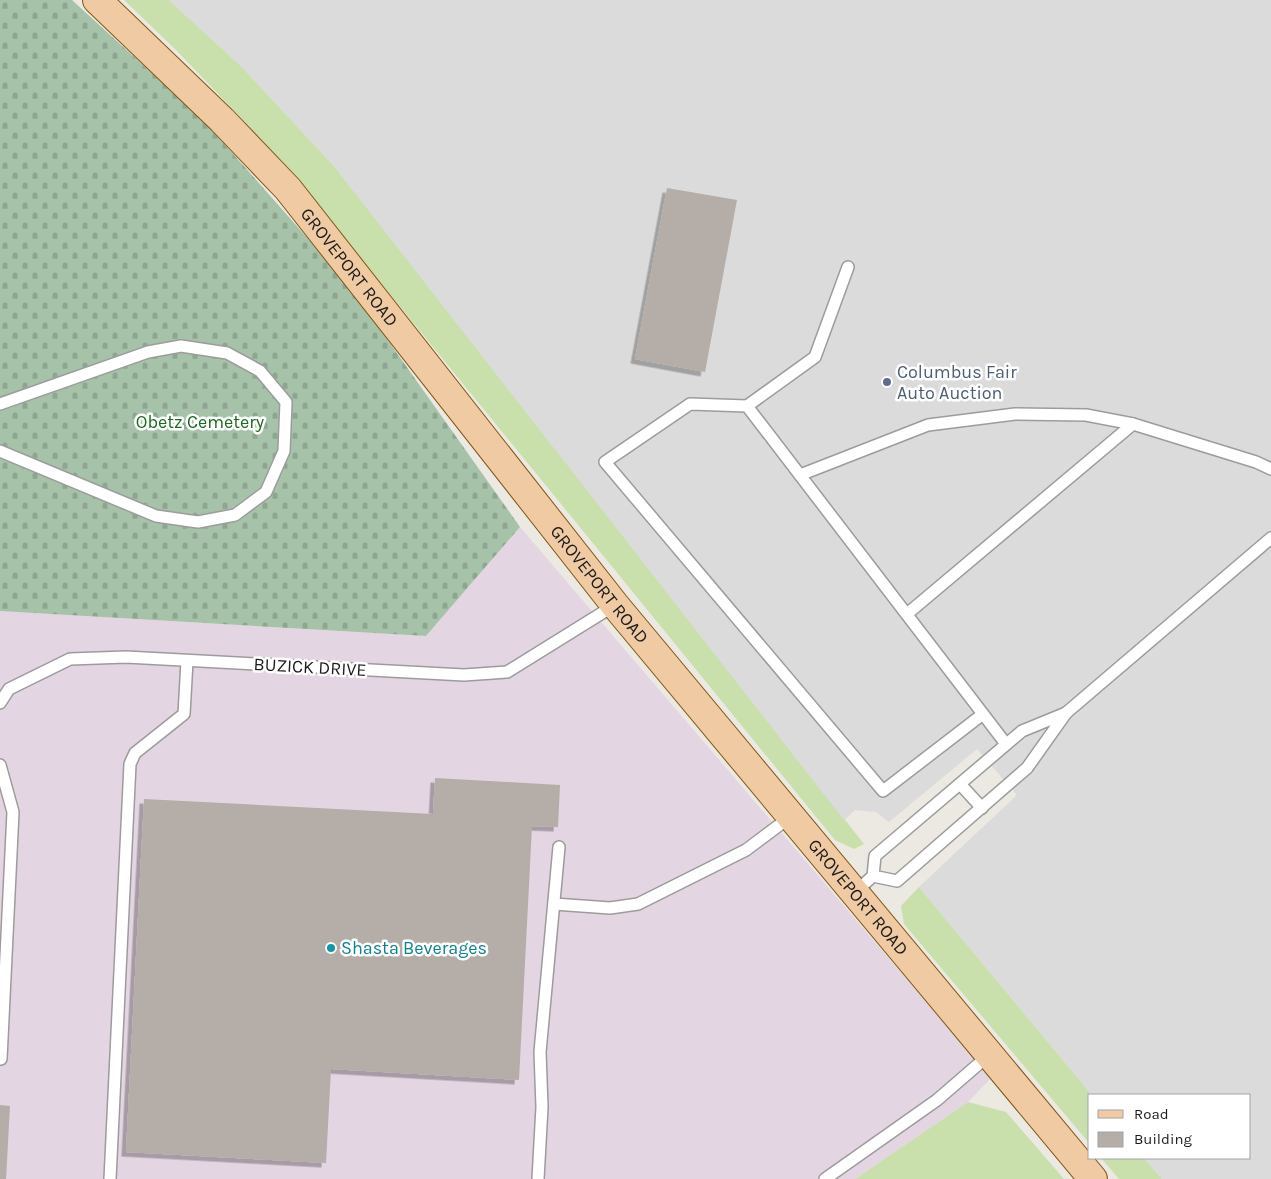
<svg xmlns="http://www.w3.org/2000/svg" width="1271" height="1179" font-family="Karla,sans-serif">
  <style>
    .industrial { fill: #e4d5e2 }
    .grass { fill: #c9e0ad }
    .cemetery { fill: url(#cemetery-stones) }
    .parking { fill: #dbdbdb }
    .building { fill: #b4ada8; filter: url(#shadow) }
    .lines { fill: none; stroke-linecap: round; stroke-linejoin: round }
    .lane-casing { stroke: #9c9c9c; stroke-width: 14 }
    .primary-casing { stroke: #815612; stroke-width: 30 }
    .lane { stroke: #fff; stroke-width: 11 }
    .primary { stroke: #efcaa3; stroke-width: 28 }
    .service-dot { fill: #5c6f8a; stroke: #fff; stroke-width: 2 }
    .culture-dot { fill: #0f9aa8; stroke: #fff; stroke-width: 2 }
    .labels { text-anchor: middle; stroke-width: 5; stroke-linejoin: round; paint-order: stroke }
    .street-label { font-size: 18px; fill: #1b1b1b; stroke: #fff }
    .service-label { font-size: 18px; fill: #4e5e75; stroke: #fff; text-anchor: start }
    .park-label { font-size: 18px; fill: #186b1a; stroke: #fff }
    .culture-label { font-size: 18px; fill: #0d838f; stroke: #fff; text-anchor: start }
  </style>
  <defs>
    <pattern id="cemetery-stones" width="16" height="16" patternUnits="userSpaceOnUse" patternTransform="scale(1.25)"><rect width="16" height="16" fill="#a6c2a9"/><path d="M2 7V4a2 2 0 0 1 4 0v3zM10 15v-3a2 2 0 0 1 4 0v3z" fill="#8ea691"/></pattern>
    <filter id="shadow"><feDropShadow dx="-4.5" dy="4.5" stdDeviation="0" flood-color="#0004"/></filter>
  </defs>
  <rect width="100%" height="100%" fill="#ece8e2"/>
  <path class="industrial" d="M520,527L991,1078L968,1102L855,1179H0V611L426,636Z"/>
  <g class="grass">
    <path d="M124,0H169L241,66L334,166L864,844L854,849L835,840L345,239L245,122L176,50Z"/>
    <path d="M919,887L1092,1095H1090V1144L904,924L901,906Z"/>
    <path d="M968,1102L1006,1112L1064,1179H855Z"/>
    <path d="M1101,1158H1144L1162,1179H1119Z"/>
  </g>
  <path class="cemetery" d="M0,0H72L204,121L348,284L520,527L426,636L0,611Z"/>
  <path class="parking" d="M169,0H1271V1179H1162L1144,1158H1250V1095H1092L919,887L1017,795L977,749L889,822L876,812L855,810L844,820L334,166L241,66Z"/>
  <g class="building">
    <path d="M667,188L737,200L705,372L635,359Z"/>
    <path d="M435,778L560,785L558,827L532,826L519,1080L331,1069L326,1163L126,1152L144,799L433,814Z"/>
    <path d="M0,1105L10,1106L6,1179H0Z"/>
  </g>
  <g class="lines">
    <g class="lane-casing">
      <g id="lane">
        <path d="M0,404L148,352L181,346L227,353L260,371L286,402L284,451L266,492L235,515L198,522L156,516L0,451"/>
        <path d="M747,406L815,357L848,267"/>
        <path d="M800,475L928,425L1015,414L1086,415L1133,424L1256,462L1271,469"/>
        <path d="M907,614L1133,424"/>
        <path d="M0,703L9,689L70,659L126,657L464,675L507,672L615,605"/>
        <path d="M1066,713L1271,538"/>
        <path d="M983,714L883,791L605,462L690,404L747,406L1006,744"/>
        <path d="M0,765L13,812L1,1059"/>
        <path d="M960,784L982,808"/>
        <path d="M854,893L873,876L875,856L1022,731L1066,713L1027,768L897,881L873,876"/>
        <path d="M554,904L610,908L638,904L746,850L790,817"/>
        <path d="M110,1179L130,764L135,753L184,714L187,661"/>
        <path d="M538,1179L542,1107L540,1052L559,847"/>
        <path d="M825,1179L937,1100L989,1055"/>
      </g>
    </g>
    <g class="primary-casing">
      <g id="primary">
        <path id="s1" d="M97,0L222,120L288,189L615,605L1093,1179"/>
      </g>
    </g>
    <use href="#lane" class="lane"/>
    <use href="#primary" class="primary"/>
  </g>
  <circle class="service-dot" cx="887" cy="382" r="5"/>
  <circle class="culture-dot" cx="331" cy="948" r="5"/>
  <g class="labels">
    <g class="street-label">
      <text dy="6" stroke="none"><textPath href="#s1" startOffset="368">GROVEPORT ROAD</textPath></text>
      <text dy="6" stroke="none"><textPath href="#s1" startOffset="772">GROVEPORT ROAD</textPath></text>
      <text transform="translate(310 667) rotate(3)" y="6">BUZICK DRIVE</text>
      <text dy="6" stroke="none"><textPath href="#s1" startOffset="1178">GROVEPORT ROAD</textPath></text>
    </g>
    <g class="service-label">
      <text x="897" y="378">Columbus Fair<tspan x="897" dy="21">Auto Auction</tspan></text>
    </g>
    <g class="park-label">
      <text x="200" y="428">Obetz Cemetery</text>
    </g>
    <g class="culture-label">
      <text x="341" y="954">Shasta Beverages</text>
    </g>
  </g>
  <rect x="1088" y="1094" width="162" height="65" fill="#ffffff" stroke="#a4a4a4"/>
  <rect x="1098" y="1110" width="25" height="8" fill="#efcaa3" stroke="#a4a4a4"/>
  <text x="1134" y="1119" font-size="15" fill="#1b1b1b">Road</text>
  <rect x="1098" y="1132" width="25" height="15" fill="#b4ada8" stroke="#a4a4a4"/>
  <text x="1134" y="1144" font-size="15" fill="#1b1b1b">Building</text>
</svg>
